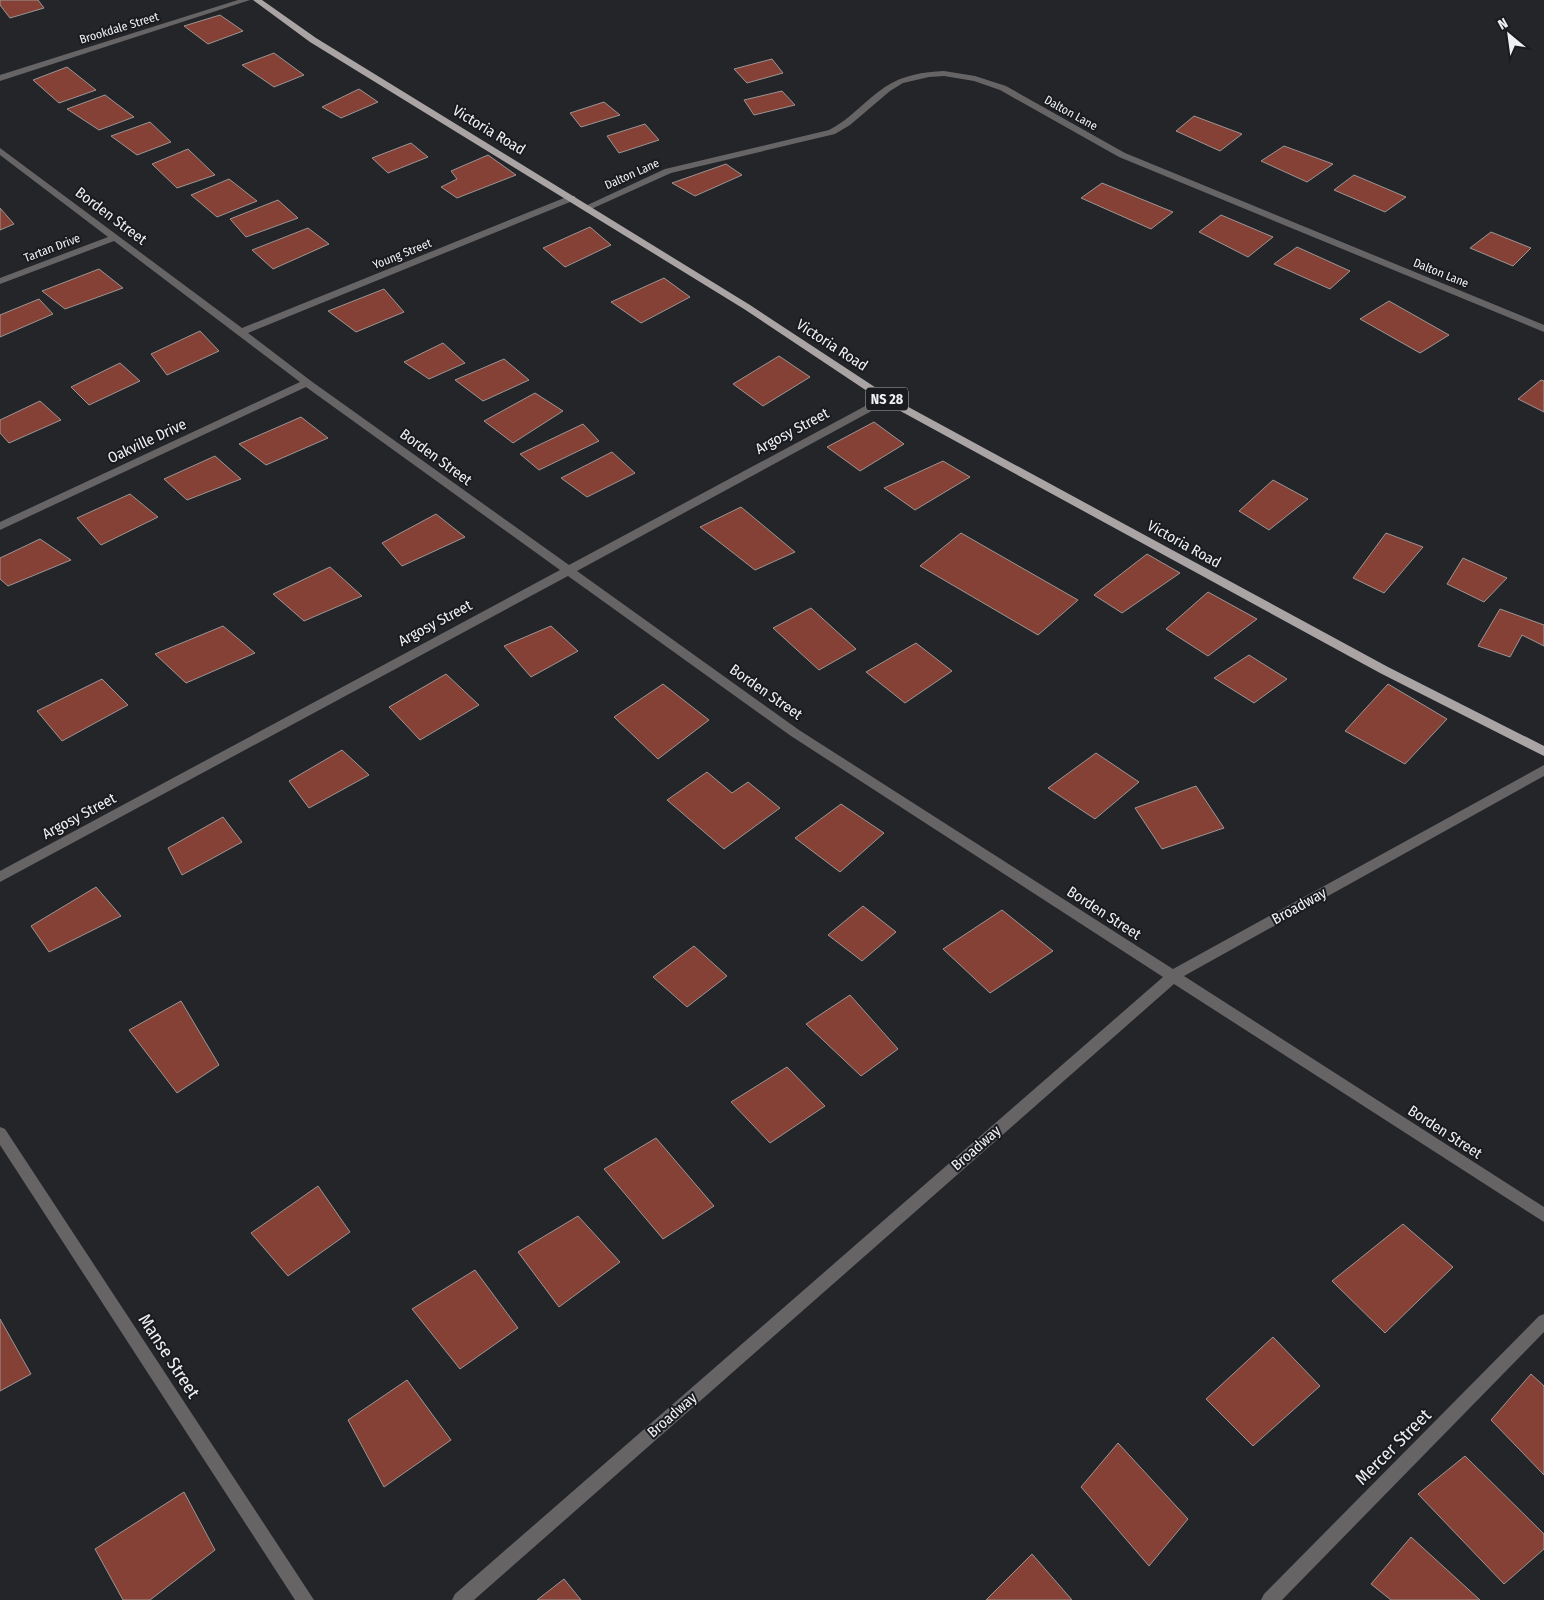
<svg xmlns="http://www.w3.org/2000/svg" width="1544" height="1600" font-family="'Fira Sans Condensed',sans-serif">
  <style>
    .building { fill: #864137; stroke: #9c9594 }
    .lines { fill: none; stroke-linecap: round; stroke-linejoin: round }
    .street { fill: #676465; fill-rule: evenodd }
    .primary { fill: #aaa4a5; fill-rule: evenodd }
    .labels { text-anchor: middle; stroke-width: 4; stroke-linejoin: round; paint-order: stroke }
    .far-street-label { font-size: 12px; fill: #eff0f3; stroke: #191b1f }
    .shield { fill: #191b1f; stroke: #afb0b3; stroke-width: 1 }
    .shield-label { font-size: 14px; font-weight: bold; fill: #eff0f3 }
    .street-label { font-size: 15px; fill: #eff0f3; stroke: #191b1f }
    .near-street-label { font-size: 18px; fill: #eff0f3; stroke: #191b1f }
  </style>
  <rect width="100%" height="100%" fill="#232529"/>
  <g class="building">
    <path d="M0,0H38L44,8L10,18L0,5Z"/>
    <path d="M220,15L243,31L208,44L184,26Z"/>
    <path d="M274,53L304,75L274,87L242,65Z"/>
    <path d="M772,59L783,73L747,83L734,69Z"/>
    <path d="M67,67L96,90L59,103L33,80Z"/>
    <path d="M359,89L378,102L341,118L322,107Z"/>
    <path d="M782,91L795,105L754,115L744,100Z"/>
    <path d="M105,95L134,117L99,130L67,109Z"/>
    <path d="M604,102L620,115L581,127L570,113Z"/>
    <path d="M1194,116L1242,134L1220,151L1176,131Z"/>
    <path d="M150,122L171,142L137,155L111,136Z"/>
    <path d="M645,124L659,140L619,153L607,136Z"/>
    <path d="M411,143L428,157L388,173L372,158Z"/>
    <path d="M1284,146L1333,164L1307,182L1261,161Z"/>
    <path d="M188,149L215,175L177,188L152,164Z"/>
    <path d="M488,155L516,175L457,198L441,187L457,179L451,171Z"/>
    <path d="M726,164L742,175L695,196L672,183Z"/>
    <path d="M1354,175L1406,197L1385,212L1334,190Z"/>
    <path d="M229,179L257,201L217,217L191,195Z"/>
    <path d="M1102,183L1173,212L1151,229L1081,198Z"/>
    <path d="M278,200L298,218L246,237L230,219Z"/>
    <path d="M0,208L14,224L0,230Z"/>
    <path d="M1221,215L1273,237L1248,257L1199,232Z"/>
    <path d="M590,227L611,245L565,267L543,248Z"/>
    <path d="M308,228L329,244L273,269L252,250Z"/>
    <path d="M1491,232L1531,248L1513,266L1470,248Z"/>
    <path d="M1297,247L1350,271L1330,289L1274,264Z"/>
    <path d="M99,269L123,288L65,309L42,291Z"/>
    <path d="M664,278L690,297L641,323L611,302Z"/>
    <path d="M384,289L404,312L356,332L328,311Z"/>
    <path d="M39,299L53,314L0,337V315Z"/>
    <path d="M1389,301L1449,335L1420,353L1360,319Z"/>
    <path d="M200,331L219,351L167,375L151,354Z"/>
    <path d="M443,343L465,363L429,379L404,362Z"/>
    <path d="M779,356L810,377L763,406L733,384Z"/>
    <path d="M504,359L529,380L483,401L455,380Z"/>
    <path d="M120,363L140,381L89,405L71,387Z"/>
    <path d="M1541,380L1544,381V412L1518,399Z"/>
    <path d="M535,393L563,411L513,443L484,421Z"/>
    <path d="M40,401L61,420L9,443L0,433V420Z"/>
    <path d="M301,417L328,438L266,465L239,444Z"/>
    <path d="M874,422L904,444L860,471L827,447Z"/>
    <path d="M583,424L599,441L539,470L520,454Z"/>
    <path d="M612,452L635,473L587,497L561,478Z"/>
    <path d="M215,456L241,479L187,500L164,479Z"/>
    <path d="M943,461L970,477L915,510L884,488Z"/>
    <path d="M1273,480L1308,499L1269,530L1239,511Z"/>
    <path d="M130,494L158,517L101,545L77,518Z"/>
    <path d="M741,507L795,552L755,570L700,527Z"/>
    <path d="M436,514L465,537L402,566L382,543Z"/>
    <path d="M961,533L1078,600L1038,635L920,566Z"/>
    <path d="M1386,533L1423,547L1384,593L1353,578Z"/>
    <path d="M40,539L71,560L8,586L0,579V558Z"/>
    <path d="M1147,554L1180,573L1122,613L1094,595Z"/>
    <path d="M1463,558L1507,578L1484,602L1447,584Z"/>
    <path d="M330,567L362,596L304,621L273,594Z"/>
    <path d="M1208,592L1257,619L1208,656L1166,629Z"/>
    <path d="M811,608L856,649L819,670L773,628Z"/>
    <path d="M1500,609L1544,625V646L1522,635L1510,657L1478,646Z"/>
    <path d="M223,626L255,653L186,683L155,654Z"/>
    <path d="M551,626L578,651L531,677L504,646Z"/>
    <path d="M916,643L952,671L905,703L866,672Z"/>
    <path d="M1249,655L1287,679L1254,703L1214,678Z"/>
    <path d="M446,674L479,705L420,740L389,707Z"/>
    <path d="M102,679L128,705L62,741L37,711Z"/>
    <path d="M663,684L709,720L658,759L614,717Z"/>
    <path d="M1388,684L1447,719L1405,764L1345,731Z"/>
    <path d="M342,750L369,775L309,808L289,781Z"/>
    <path d="M1096,753L1139,782L1095,819L1048,788Z"/>
    <path d="M707,772L732,793L748,782L780,808L724,849L667,800Z"/>
    <path d="M1196,786L1224,828L1162,849L1135,808Z"/>
    <path d="M841,804L884,833L840,872L795,838Z"/>
    <path d="M223,817L242,842L182,875L168,848Z"/>
    <path d="M96,887L121,916L49,952L31,926Z"/>
    <path d="M863,906L896,932L862,961L828,935Z"/>
    <path d="M1002,910L1053,951L990,993L943,949Z"/>
    <path d="M694,946L727,976L687,1007L653,977Z"/>
    <path d="M850,995L898,1049L861,1076L806,1024Z"/>
    <path d="M181,1001L219,1065L177,1093L129,1030Z"/>
    <path d="M787,1067L825,1106L770,1143L731,1102Z"/>
    <path d="M656,1138L714,1206L663,1239L604,1169Z"/>
    <path d="M318,1186L350,1232L288,1276L251,1233Z"/>
    <path d="M578,1216L620,1262L559,1307L518,1252Z"/>
    <path d="M1403,1224L1453,1267L1385,1333L1332,1281Z"/>
    <path d="M475,1270L518,1328L460,1369L412,1309Z"/>
    <path d="M0,1319L31,1374L0,1391Z"/>
    <path d="M1273,1337L1320,1386L1253,1446L1206,1399Z"/>
    <path d="M1531,1374L1544,1386V1475L1491,1420Z"/>
    <path d="M407,1380L451,1440L384,1487L348,1420Z"/>
    <path d="M1118,1443L1188,1519L1149,1566L1081,1487Z"/>
    <path d="M1465,1456L1544,1534V1549L1504,1584L1418,1494Z"/>
    <path d="M184,1492L215,1550L150,1600H123L95,1549Z"/>
    <path d="M1411,1537L1480,1600H1391L1371,1584Z"/>
    <path d="M1032,1554L1072,1600H986Z"/>
    <path d="M564,1579L581,1600H537Z"/>
  </g>
  <g class="lines">
    <g class="street">
      <path d="M238,0H250L0,81V75Z"/>
      <path d="M944,71L975,76L1006,86L1125,153L1544,325V332L1119,157L1000,90L974,81L944,76L929,77L903,83L890,91L850,125L835,134L671,173L589,210L581,208L665,169L829,130C851,119 865,100 885,87C903,75 923,72 944,71Z"/>
      <path d="M0,148L242,328L569,196H575V200L248,333L311,381L569,565L882,397H890V401L577,571L799,730L1173,969L1544,765V776L1184,976L1544,1207V1222L1174,984L474,1600H452L455,1594L1163,977L791,736L568,576L0,882V871L560,570L306,387L0,530V522L300,382L114,241L0,284V278L108,237L0,155Z"/>
      <path d="M0,1127L5,1129L314,1600H295L0,1145Z"/>
      <path d="M1544,1314V1332L1282,1600H1261L1264,1594L1539,1316Z"/>
    </g>
    <path class="primary" d="M253,0H262L316,38L750,305L890,397L1388,667L1544,746V756L1380,673L882,401L744,309L310,42Z"/>
  </g>
  <g class="labels">
    <g class="far-street-label">
      <text transform="translate(119 28) rotate(-17)" y="4">Brookdale Street</text>
      <text transform="translate(1071 113) rotate(29)" y="4">Dalton Lane</text>
      <text transform="translate(632 174) rotate(-24)" y="4">Dalton Lane</text>
      <text transform="translate(52 248) rotate(-21)" y="4">Tartan Drive</text>
      <text transform="translate(402 254) rotate(-22)" y="4">Young Street</text>
      <text transform="translate(1441 273) rotate(22)" y="4">Dalton Lane</text>
    </g>
    <rect class="shield" x="866" y="387.5" width="42" height="23" rx="4"/>
    <g class="shield-label">
      <text x="887" y="404">NS 28</text>
    </g>
    <g class="street-label">
      <text transform="translate(489 130) rotate(31)" y="5">Victoria Road</text>
      <text transform="translate(111 216) rotate(37)" y="5">Borden Street</text>
      <text transform="translate(832 345) rotate(33)" y="5">Victoria Road</text>
      <text transform="translate(792 431) rotate(-28)" y="5">Argosy Street</text>
      <text transform="translate(147 441) rotate(-25)" y="5">Oakville Drive</text>
      <text transform="translate(436 457) rotate(36)" y="5">Borden Street</text>
      <text transform="translate(1184 544) rotate(29)" y="5">Victoria Road</text>
      <text transform="translate(435 623) rotate(-28)" y="5">Argosy Street</text>
      <text transform="translate(766 692) rotate(35)" y="5">Borden Street</text>
      <text transform="translate(79 816) rotate(-28)" y="5">Argosy Street</text>
      <text transform="translate(1299 906) rotate(-29)" y="5">Broadway</text>
      <text transform="translate(1104 913) rotate(33)" y="5">Borden Street</text>
      <text transform="translate(1445 1132) rotate(33)" y="5">Borden Street</text>
      <text transform="translate(976 1148) rotate(-41)" y="5">Broadway</text>
      <text transform="translate(672 1415) rotate(-41)" y="5">Broadway</text>
    </g>
    <g class="near-street-label">
      <text transform="translate(169 1356) rotate(57)" y="6">Manse Street</text>
      <text transform="translate(1393 1447) rotate(-45)" y="6">Mercer Street</text>
    </g>
  </g>
  <g transform="translate(1509 35) rotate(331)" stroke="#191b1f" stroke-width="4" paint-order="stroke">
  <path d="M0-4L9 19L0 12L-9 19Z" fill="#eff0f3"/>
  <text y="-8" font-size="14" font-weight="bold" text-anchor="middle" fill="#eff0f3">N</text>
  </g>
</svg>
